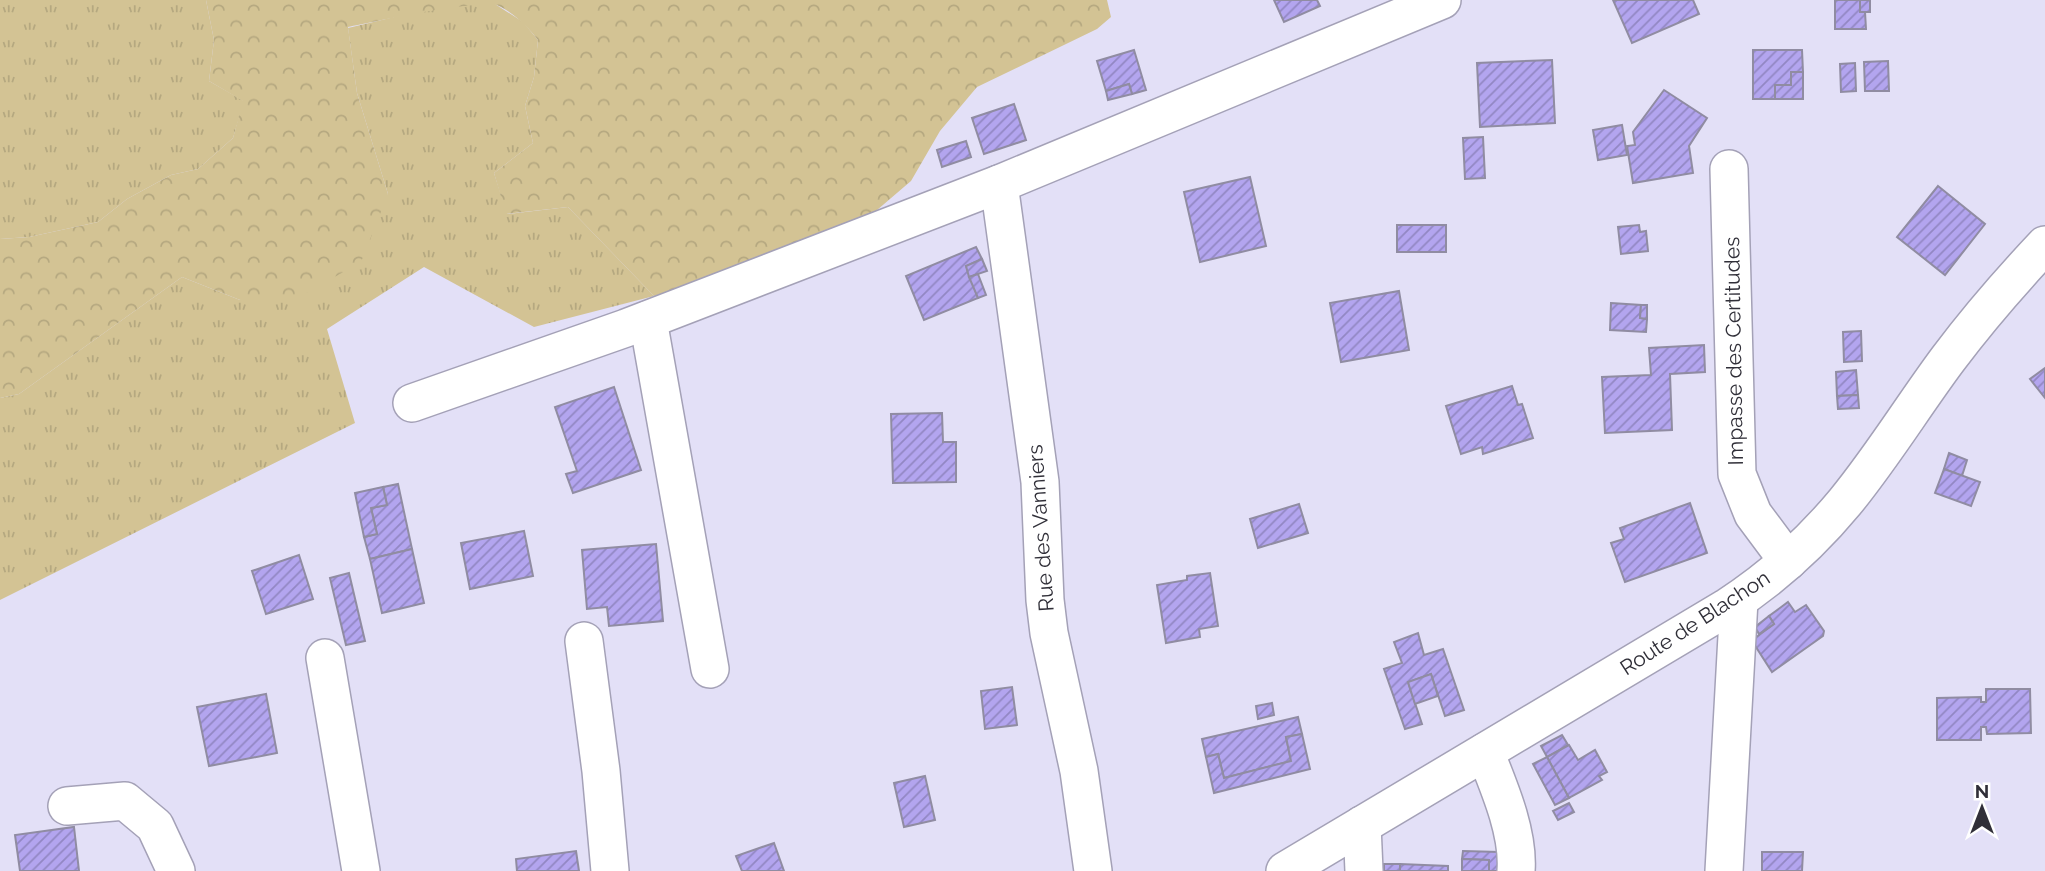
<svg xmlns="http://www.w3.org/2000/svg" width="2045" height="871" font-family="Raleway,sans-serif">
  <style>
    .grass { fill: url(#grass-tufts) }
    .forest { fill: url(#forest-crowns) }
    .building { fill: url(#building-hatch); stroke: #908ca2; stroke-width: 2 }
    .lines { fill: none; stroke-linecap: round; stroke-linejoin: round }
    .minor-casing { stroke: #a4a1b7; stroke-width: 40 }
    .minor { stroke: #fff; stroke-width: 37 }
    .labels { text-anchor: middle; stroke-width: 5; stroke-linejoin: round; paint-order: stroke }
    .street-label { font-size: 21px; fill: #302f38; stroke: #fff }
  </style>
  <defs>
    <pattern id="grass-tufts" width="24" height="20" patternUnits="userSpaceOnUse" patternTransform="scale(1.75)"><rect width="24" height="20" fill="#d3c394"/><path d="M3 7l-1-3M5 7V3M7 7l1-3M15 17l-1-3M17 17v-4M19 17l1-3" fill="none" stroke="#b5a880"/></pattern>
    <pattern id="forest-crowns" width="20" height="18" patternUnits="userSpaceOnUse" patternTransform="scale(1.75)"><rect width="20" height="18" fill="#d3c394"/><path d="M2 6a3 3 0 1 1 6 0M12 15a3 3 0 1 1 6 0" fill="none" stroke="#b5a880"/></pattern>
    <pattern id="building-hatch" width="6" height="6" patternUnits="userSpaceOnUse" patternTransform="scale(1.75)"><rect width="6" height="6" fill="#b3a5ef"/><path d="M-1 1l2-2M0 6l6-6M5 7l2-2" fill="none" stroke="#9287c3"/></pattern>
  </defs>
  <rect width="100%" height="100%" fill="#e3e0f7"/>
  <g class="grass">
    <path d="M0,0H206L214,40L209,81L244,101L233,138L198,169L171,175L127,199L98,222L29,237L0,239Z"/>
    <path d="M449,4H495L523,22L538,40L534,77L525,106L533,143L494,173L507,214L568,207L654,296L534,327L424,267L327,329L355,423L0,600V398L19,394L182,277L240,300L388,194L357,93L348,28Z"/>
  </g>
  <path class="forest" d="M206,0H1107L1111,17L1097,29L977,87L940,131L911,181L856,228L792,256L654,296L568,207L506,214L494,173L533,143L525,106L534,77L538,40C527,26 514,13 497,5C473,0 378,21 348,27L357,93L388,194L361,262L303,295L240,300L182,277L19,394L0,398V239L29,237L98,222L127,199L171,175L198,169L233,138L243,101L209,81L214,40Z"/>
  <g class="building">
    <path d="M1274,0H1317L1320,6L1284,22Z"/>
    <path d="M1613,0H1693L1699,14L1632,43Z"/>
    <path d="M1835,0H1860V12H1865L1866,29H1835Z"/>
    <rect x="1860" y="0" width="10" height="12"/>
    <path d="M1134,50L1146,90L1132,94L1129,84L1106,91L1097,61Z"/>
    <path d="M1753,50H1802L1803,72H1791V85H1775V99H1753Z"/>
    <path d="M1552,60L1555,123L1480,127L1477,63Z"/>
    <path d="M1888,61L1889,91H1865L1864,62Z"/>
    <path d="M1855,63L1856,91L1841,92L1840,64Z"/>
    <path d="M1791,72H1803V99H1775V85H1791Z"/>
    <path d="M1129,84L1132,94L1108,100L1106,91Z"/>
    <path d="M1664,90L1707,118L1689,146L1693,173L1633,183L1627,146L1635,145L1633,132Z"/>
    <path d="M1014,104L1026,140L984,154L972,118Z"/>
    <path d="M1622,125L1627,155L1598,160L1593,130Z"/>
    <path d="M1483,137L1485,178L1465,179L1463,138Z"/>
    <path d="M966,141L971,157L942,167L937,150Z"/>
    <path d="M1250,177L1266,246L1200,262L1184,192Z"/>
    <path d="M1938,186L1985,224L1945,275L1897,237Z"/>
    <rect x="1397" y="225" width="49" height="27"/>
    <path d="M1639,225L1640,232L1646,231L1648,251L1621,254L1618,227Z"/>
    <path d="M976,247L982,259L966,266L978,298L924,320L906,276Z"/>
    <path d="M982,259L987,271L969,277L966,266Z"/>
    <path d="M978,274L986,295L978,298L969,277Z"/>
    <path d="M1399,291L1409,350L1341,362L1330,303Z"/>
    <path d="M1611,303L1641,305L1640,318L1647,319L1646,332L1610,330Z"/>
    <path d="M1641,305H1647V319L1640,318Z"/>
    <path d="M1861,331L1862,361L1844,362L1843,332Z"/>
    <path d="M1704,345L1705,372L1670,374L1672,430L1605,433L1602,377L1651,375L1649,348Z"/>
    <path d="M2045,368V398L2030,379Z"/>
    <path d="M1856,370L1858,395L1837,396L1836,372Z"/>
    <path d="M1512,386L1518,405L1522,404L1533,438L1483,454L1482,447L1461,454L1446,406Z"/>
    <path d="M614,387L641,470L573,493L566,474L577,471L555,407Z"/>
    <path d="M1858,395L1859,408L1838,409L1837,396Z"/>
    <path d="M942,413L943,442H956V482L893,483L891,414Z"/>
    <path d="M1949,453L1967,460L1962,476L1944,469Z"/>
    <path d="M1944,469L1980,482L1971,506L1935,493Z"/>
    <path d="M398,484L412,549L370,559L364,537L377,534L371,508L387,505L383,487Z"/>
    <path d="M383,487L387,505L371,508L377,534L364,537L355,493Z"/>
    <path d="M1690,503L1707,553L1625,582L1611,543L1624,539L1620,528Z"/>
    <path d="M1299,504L1308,533L1258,548L1250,519Z"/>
    <path d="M524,531L533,576L470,589L461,543Z"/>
    <path d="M656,544L663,621L609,626L607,607L587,609L582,550Z"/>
    <path d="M412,549L424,603L382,613L370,559Z"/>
    <path d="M299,555L313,599L266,614L252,571Z"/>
    <path d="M349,573L365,641L346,645L330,578Z"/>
    <path d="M1210,573L1218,626L1199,629L1200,637L1166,643L1157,585L1187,580V576Z"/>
    <path d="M1788,602L1795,612L1806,605L1824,631L1823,636L1772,672L1754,644L1755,638L1774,624L1769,616Z"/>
    <path d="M1769,616L1774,624L1759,634L1755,627Z"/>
    <path d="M1418,633L1424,655L1443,649L1464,710L1445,716L1431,674L1408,682L1422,724L1405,729L1384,669L1402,663L1394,642Z"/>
    <path d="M1431,674L1438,696L1415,704L1408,682Z"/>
    <path d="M1012,687L1017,725L985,729L981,691Z"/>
    <path d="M1986,689H2030L2031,733L1987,734L1986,727H1981V740H1937V698L1981,697V702H1986Z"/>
    <path d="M266,694L277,753L209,766L197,707Z"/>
    <path d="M1272,703L1274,715L1258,719L1256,706Z"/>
    <path d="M1298,717L1302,734L1286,737L1291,761L1224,778L1218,754L1206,757L1202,739Z"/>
    <path d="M1302,734L1310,769L1214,793L1206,757L1218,754L1224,778L1291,761L1286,737Z"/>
    <path d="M1562,735L1568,745L1547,757L1541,746Z"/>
    <path d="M1569,745L1578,760L1595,750L1607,772L1599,776L1602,780L1569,798L1547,757Z"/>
    <path d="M1547,757L1569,798L1555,805L1533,764Z"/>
    <path d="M925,776L935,820L904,827L894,783Z"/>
    <path d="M1569,803L1574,812L1558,820L1553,811Z"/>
    <path d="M74,827L79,871H20L15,835Z"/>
    <path d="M774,843L784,871H742L736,856Z"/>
    <path d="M576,851L579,871H517L516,859Z"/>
    <path d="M1463,851L1499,852V871H1489V860L1462,859Z"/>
    <path d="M1762,852H1803L1802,871H1762Z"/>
    <path d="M1462,859L1489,860V871H1462Z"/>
    <rect x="1384" y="864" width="16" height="7"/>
    <path d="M1400,864L1448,866V871H1400Z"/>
  </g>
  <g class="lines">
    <g class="minor-casing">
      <g id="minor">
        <path d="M1729,169L1737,474L1753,514L1788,561"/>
        <path d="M648,320L710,669"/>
        <path d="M412,403L626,328L999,184"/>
        <path d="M584,641L601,771L610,871"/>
        <path d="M325,658L361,871"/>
        <path d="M1485,752C1499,787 1519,833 1516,871"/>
        <path d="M67,806L125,801L155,826L176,871"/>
        <path d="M1362,825L1364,871"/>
        <path d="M1093,871L1079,771L1049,633L1045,600L1040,482L999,184L1442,0"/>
        <path d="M1285,871L1726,608C1771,579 1811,543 1845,502C1882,457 1913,406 1948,359C1978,319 2011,281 2045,245"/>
        <path d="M1724,871L1739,600"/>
      </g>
    </g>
    <use href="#minor" class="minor"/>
  </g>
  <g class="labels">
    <g class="street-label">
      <text transform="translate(1734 351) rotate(-91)" y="7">Impasse des Certitudes</text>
      <text transform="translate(1041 528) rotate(-94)" y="7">Rue des Vanniers</text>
      <text transform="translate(1695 623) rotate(-33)" y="7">Route de Blachon</text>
    </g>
  </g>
  <g transform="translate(1982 808)" stroke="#ffffff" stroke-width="5" paint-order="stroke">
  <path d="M0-5L12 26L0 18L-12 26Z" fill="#302f38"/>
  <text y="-10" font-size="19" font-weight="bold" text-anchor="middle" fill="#302f38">N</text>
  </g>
</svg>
